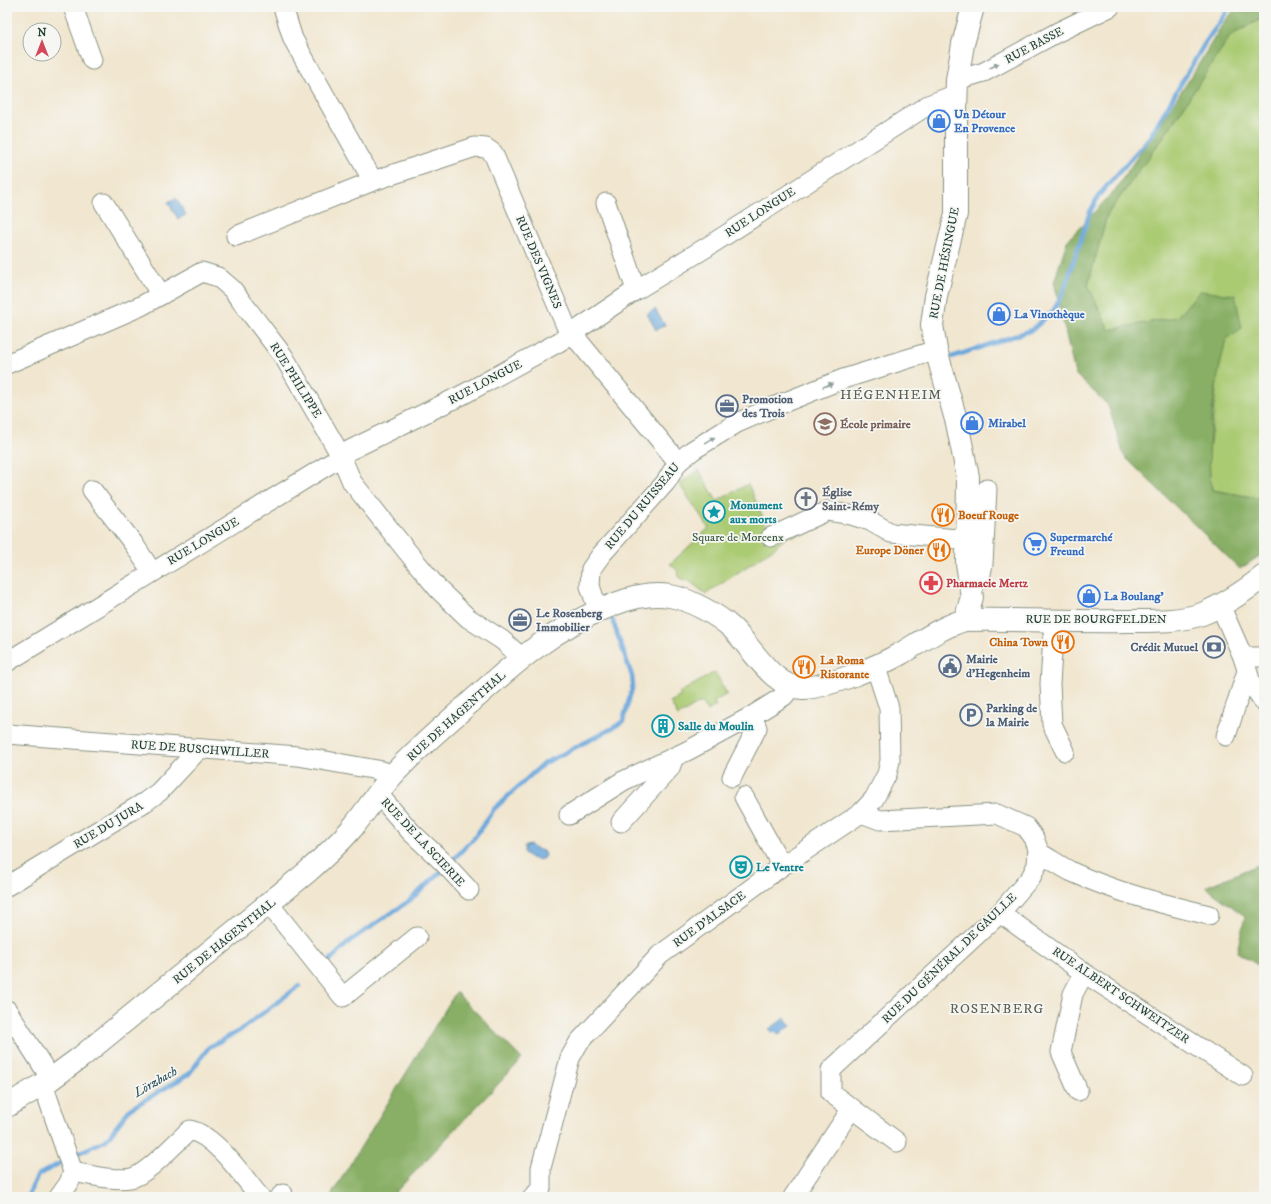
<svg xmlns="http://www.w3.org/2000/svg" width="1271" height="1204" font-family="'IM FELL DW Pica',serif">
  <style>
    .green { fill: #abcb73; stroke: #658454 }
    .forest { fill: #88af65; stroke: #54764c }
    .water { fill: #6aa7dc; stroke: #447288 }
    .lines { fill: none; stroke-linecap: round; stroke-linejoin: round }
    .stream { stroke: #6aa7dc; stroke-width: 4.5 }
    .minor-casing { stroke: #889282; stroke-width: 21 }
    .major-casing { stroke: #889282; stroke-width: 24 }
    .minor { stroke: #fff; stroke-width: 19 }
    .major { stroke: #fff; stroke-width: 22 }
    .oneway { fill: #8f9e9a }
    .labels { text-anchor: middle; stroke-width: 3.5; stroke-linejoin: round; paint-order: stroke }
    .street-label { font-size: 12px; fill: #1f3d34; stroke: #f6f6f2 }
    .shop-label { font-size: 12px; font-weight: bold; fill: #366cbe; stroke: #f6f6f2; text-anchor: start }
    .service-label { font-size: 12px; font-weight: bold; fill: #4e5e75; stroke: #f6f6f2; text-anchor: start }
    .education-label { font-size: 12px; font-weight: bold; fill: #785e54; stroke: #f6f6f2; text-anchor: start }
    .worship-label { font-size: 12px; font-weight: bold; fill: #5b616d; stroke: #f6f6f2; text-anchor: start }
    .culture-label { font-size: 12px; font-weight: bold; fill: #0d838f; stroke: #f6f6f2; text-anchor: start }
    .food-label { font-size: 12px; font-weight: bold; fill: #c56008; stroke: #f6f6f2; text-anchor: start }
    .park-label { font-size: 12px; fill: #3b5941; stroke: #f6f6f2 }
    .health-label { font-size: 12px; font-weight: bold; fill: #be3a42; stroke: #f6f6f2; text-anchor: start }
    .water-label { font-size: 13px; font-style: italic; fill: #365d66; stroke: #f6f6f2 }
    .quarter-label { font-size: 14px; letter-spacing: 1px; fill: #5c5f53; stroke: #f6f6f2 }
  </style>
  <rect width="100%" height="100%" fill="#f6f6f2"/>
  <filter id="ink" filterUnits="userSpaceOnUse"><feTurbulence type="fractalNoise" baseFrequency=".025" numOctaves="2"/><feDisplacementMap in="SourceGraphic" scale="8" xChannelSelector="R" yChannelSelector="G"/><feConvolveMatrix kernelMatrix="1 2 1 2 8 2 1 2 1" color-interpolation-filters="sRGB"/></filter>
  <filter id="wash" filterUnits="userSpaceOnUse"><feTurbulence type="fractalNoise" baseFrequency=".012" numOctaves="4" result="noise"/><feDisplacementMap in="SourceGraphic" scale="16" xChannelSelector="R" yChannelSelector="G"/><feGaussianBlur stdDeviation="0.9" result="paint"/><feColorMatrix in="noise" values="0 0 0 0 0 0 0 0 0 0 0 0 0 0 0 0 0 1.4 0 .05"/><feComposite in="paint" operator="in"/></filter>
  <g filter="url(#wash)">
    <rect width="100%" height="100%" fill="#f1e6cf"/>
    <g class="green">
      <path d="M1264,17V282L1262,292H1264V499L1212,490L1208,461L1218,372L1226,339L1200,291L1177,317L1109,330L1088,285L1107,215L1169,129L1230,36Z"/>
      <path d="M699,470L717,501L748,484L774,542L826,514L836,521L828,522L792,537L790,535L776,546V547L706,594L688,580L685,581L680,578L677,573L678,571L670,564L709,528L679,484Z"/>
      <path d="M715,672L727,694L714,702L716,706L707,711L701,702L678,716L670,702L681,696L679,693Z"/>
    </g>
    <g class="forest">
      <path d="M1237,7H1264V17L1230,36L1169,129L1107,215L1088,285L1109,330L1177,317L1200,291L1235,295L1242,328L1226,339C1215,385 1204,444 1212,490L1264,499V553L1240,569L1124,456L1108,405L1075,374L1054,282L1067,241L1115,190L1191,77L1224,22Z"/>
      <path d="M1258,865L1264,871V969L1237,952L1245,916L1205,887Z"/>
      <path d="M456,992L522,1059L391,1197H330Z"/>
    </g>
    <g class="water">
      <path d="M176,198L186,215L178,219L168,202Z"/>
      <path d="M655,309L665,325L656,330L647,314Z"/>
      <path d="M531,845L534,848L543,851L545,855L544,858C537,862 530,858 524,853V846Z"/>
      <path d="M785,1018L791,1026L778,1035L775,1032L772,1033L769,1029Z"/>
    </g>
    <g class="lines">
      <g class="stream">
        <path d="M952,357L1032,330L1054,310L1064,290L1090,212L1099,195L1149,138L1205,43L1230,7"/>
        <path d="M449,864L475,837L494,809L543,764L613,728L623,721L633,685L632,676L612,619"/>
        <path d="M324,966L350,941L409,901L444,869"/>
        <path d="M72,1156L106,1140L130,1109L189,1074L209,1047L239,1031L299,986"/>
        <path d="M27,1197L38,1175L64,1161"/>
      </g>
    </g>
  </g>
  <g filter="url(#ink)">
    <g class="lines">
      <g class="minor-casing">
        <g id="minor">
          <path d="M73,7L92,60"/>
          <path d="M283,7L293,39L373,181"/>
          <path d="M957,80L984,72L1058,32L1110,7"/>
          <path d="M104,203L161,295"/>
          <path d="M606,203L636,290"/>
          <path d="M236,236L373,181L475,147L486,148L493,153L566,326L678,462"/>
          <path d="M7,364L141,306L202,272L218,277L232,289L284,357L341,456L352,482L406,550L439,590L468,618L502,640L521,657"/>
          <path d="M92,490L133,543L152,572"/>
          <path d="M771,537L827,511L851,515L870,521L891,533L968,540"/>
          <path d="M970,585L980,579L983,564L987,489"/>
          <path d="M1220,605L1243,657L1251,683L1264,702"/>
          <path d="M598,610L590,586L591,569L601,555L666,482L678,462L693,450L737,423L783,403L843,379L936,350"/>
          <path d="M1054,620L1050,684L1052,724L1065,751"/>
          <path d="M1243,657H1264"/>
          <path d="M7,662L336,460L346,452L464,394L559,342L636,290L707,247L928,105L957,94"/>
          <path d="M7,734L298,756L383,771L391,777"/>
          <path d="M1226,736L1247,671"/>
          <path d="M732,777L757,728L752,716"/>
          <path d="M378,794L411,832L443,862L469,890"/>
          <path d="M744,797L782,866"/>
          <path d="M861,813L880,820L997,814L1026,827L1034,838L1038,849L1037,865L1031,877L1000,913L831,1070V1093L897,1142"/>
          <path d="M569,815L623,781L689,750L752,716L784,696L791,687"/>
          <path d="M621,822L670,768L674,757"/>
          <path d="M1038,852C1049,858 1060,866 1072,872C1115,892 1163,904 1209,915"/>
          <path d="M7,886L145,802L159,792L199,749"/>
          <path d="M269,904L343,997L417,937"/>
          <path d="M1000,913L1084,973L1243,1076"/>
          <path d="M7,1010L51,1079"/>
          <path d="M43,1084L73,1172L69,1183L59,1197"/>
          <path d="M1078,1091L1061,1052L1073,994L1084,973"/>
          <path d="M73,1172C91,1175 113,1181 131,1178C147,1175 177,1141 190,1130C216,1136 243,1177 260,1197"/>
          <path d="M280,1197L283,1194"/>
          <path d="M533,1197L541,1189V1168L570,1058L579,1042L660,955L782,866L861,813L874,799L887,774L890,761L889,708L875,665"/>
          <path d="M793,1197L852,1108"/>
        </g>
      </g>
      <g class="major-casing">
        <g id="major">
          <path d="M965,620L972,597L967,563L968,477L957,423L936,350L932,325L936,296L956,214V110L957,80L963,44L973,7"/>
          <path d="M7,1106L51,1079L81,1057L306,873C323,858 339,844 353,827C366,811 377,794 390,778C412,753 439,730 464,708C511,666 555,626 615,604C633,597 650,593 670,596C689,599 718,615 732,628C752,647 774,690 804,688C831,686 877,667 900,654C922,641 941,627 965,620C1019,619 1073,622 1126,621C1151,621 1179,622 1202,614C1224,605 1245,591 1264,576"/>
        </g>
      </g>
      <use href="#minor" class="minor"/>
      <use href="#major" class="major"/>
    </g>
    <defs><path id="oneway-solid" d="M-6-.8H1V-3.2L6.5 0L1 3.2V.8H-6Z"/></defs>
    <g class="oneway">
      <use href="#oneway-solid" transform="translate(994 66) rotate(-28)"/>
      <use href="#oneway-solid" transform="translate(828 385) rotate(-21)"/>
      <use href="#oneway-solid" transform="translate(710 440) rotate(-31)"/>
    </g>
  </g>
  <defs>
    <g id="shop-ring" transform="scale(1.15)"><circle r="9.5" fill="#f6f6f2" stroke="#3f7fe0" stroke-width="1.5"/><path d="M-5-2.5h2.3a2.7 3.5 0 0 1 5.4 0H5L5.5 6h-11ZM-1.5-2.5h3a1.5 2.3 0 0 0-3 0Z" fill="#3f7fe0"/></g>
    <g id="office-ring" transform="scale(1.15)"><circle r="9.5" fill="#f6f6f2" stroke="#5c6f8a" stroke-width="1.5"/><path d="M-6-3h4V-5.5h4V-3h4V5H-6ZM-1-4.5V-3h2v-1.5ZM-6 0V1H6V0Z" fill="#5c6f8a"/></g>
    <g id="school-ring" transform="scale(1.15)"><circle r="9.5" fill="#f6f6f2" stroke="#8d6e63" stroke-width="1.5"/><path d="M0-5L7-2L0 1L-7-2ZM-4 1L0 2.5L4 1V4Q0 6-4 4Z" fill="#8d6e63"/></g>
    <g id="church-ring" transform="scale(1.15)"><circle r="9.5" fill="#f6f6f2" stroke="#6b7280" stroke-width="1.5"/><path d="M-1.2-6h2.4v3.5h3.3v2.4h-3.3V6h-2.4V-.1h-3.3v-2.4h3.3Z" fill="#6b7280"/></g>
    <g id="sight-ring" transform="scale(1.15)"><circle r="9.5" fill="#f6f6f2" stroke="#0f9aa8" stroke-width="1.5"/><path d="M0-6L1.8-2.2L6-1.7L2.9 1.2L3.7 5.4L0 3.3L-3.7 5.4L-2.9 1.2L-6-1.7L-1.8-2.2Z" fill="#0f9aa8"/></g>
    <g id="restaurant-ring" transform="scale(1.15)"><circle r="9.5" fill="#f6f6f2" stroke="#e8710a" stroke-width="1.5"/><path d="M-5-6h1v4h1v-4h1v4h1v-4h1v5L-1.5 .5V6h-2V.5L-5-1ZM5-6V6H3V1.5H1.5Q1.5-4 5-6Z" fill="#e8710a"/></g>
    <g id="supermarket-ring" transform="scale(1.15)"><circle r="9.5" fill="#f6f6f2" stroke="#3f7fe0" stroke-width="1.5"/><path d="M-6-5.5h2.5l.6 2H6L4.5 2H-2.5L-4.4-4H-6ZM-1.5 3.2a1.3 1.3 0 1 0 .1 0ZM3 3.2a1.3 1.3 0 1 0 .1 0Z" fill="#3f7fe0"/></g>
    <g id="pharmacy-ring" transform="scale(1.15)"><circle r="9.5" fill="#f6f6f2" stroke="#e0444e" stroke-width="1.5"/><path d="M-2-6h4v4h4v4h-4v4h-4v-4h-4v-4h4Z" fill="#e0444e"/></g>
    <g id="bank-ring" transform="scale(1.15)"><circle r="9.5" fill="#f6f6f2" stroke="#5c6f8a" stroke-width="1.5"/><path d="M-6-4H6V4H-6ZM0-2.3a2.3 2.3 0 1 0 0 4.6a2.3 2.3 0 1 0 0-4.6Z" fill="#5c6f8a"/></g>
    <g id="civic-ring" transform="scale(1.15)"><circle r="9.5" fill="#f6f6f2" stroke="#5c6f8a" stroke-width="1.5"/><path d="M-.6-6.5H3V-4.5H.6V-3L4-1V1h2V6H-6V1h2V-1L-.6-3ZM-1.2 2.5V6h2.4V2.5Z" fill="#5c6f8a"/></g>
    <g id="parking-ring" transform="scale(1.15)"><circle r="9.5" fill="#f6f6f2" stroke="#5c6f8a" stroke-width="1.5"/><path d="M-3.5-5.5H1a3.5 3.5 0 0 1 0 7H-1V5.5H-3.5ZM-1-3.4V-.6H.8a1.4 1.4 0 0 0 0-2.8Z" fill="#5c6f8a"/></g>
    <g id="building-ring" transform="scale(1.15)"><circle r="9.5" fill="#f6f6f2" stroke="#0f9aa8" stroke-width="1.5"/><path d="M-4-6H4V6H1V3H-1V6H-4ZM-2.5-4.3h1.7v1.8h-1.7ZM.8-4.3h1.7v1.8H.8ZM-2.5-1h1.7V.8h-1.7ZM.8-1h1.7V.8H.8Z" fill="#0f9aa8"/></g>
    <g id="theatre-ring" transform="scale(1.15)"><circle r="9.5" fill="#f6f6f2" stroke="#0f9aa8" stroke-width="1.5"/><path d="M-5-5.5Q0-4 5-5.5V0Q5 5 0 6Q-5 5-5 0ZM-3.3-2.5H-1v1.5H-3.3ZM1-2.5H3.3v1.5H1ZM-2.8 1Q0 5.5 2.8 1Z" fill="#0f9aa8"/></g>
  </defs>
  <g fill-rule="evenodd">
    <use href="#shop-ring" x="939" y="121"/>
    <use href="#shop-ring" x="999" y="314"/>
    <use href="#office-ring" x="727" y="406"/>
    <use href="#shop-ring" x="972" y="423"/>
    <use href="#school-ring" x="825" y="424"/>
    <use href="#church-ring" x="806" y="499"/>
    <use href="#sight-ring" x="714" y="512"/>
    <use href="#restaurant-ring" x="943" y="515"/>
    <use href="#supermarket-ring" x="1035" y="544"/>
    <use href="#restaurant-ring" x="939" y="550"/>
    <use href="#pharmacy-ring" x="931" y="583"/>
    <use href="#shop-ring" x="1089" y="596"/>
    <use href="#office-ring" x="520" y="620"/>
    <use href="#restaurant-ring" x="1063" y="642"/>
    <use href="#bank-ring" x="1214" y="647"/>
    <use href="#civic-ring" x="950" y="666"/>
    <use href="#restaurant-ring" x="804" y="667"/>
    <use href="#parking-ring" x="971" y="715"/>
    <use href="#building-ring" x="663" y="726"/>
    <use href="#theatre-ring" x="741" y="867"/>
  </g>
  <g class="labels">
    <g class="street-label">
      <text transform="translate(1034 45) rotate(-28)" y="4">RUE BASSE</text>
      <text transform="translate(760 212) rotate(-33)" y="4">RUE LONGUE</text>
      <text transform="translate(539 262) rotate(67)" y="4">RUE DES VIGNES</text>
      <text transform="translate(944 263) rotate(-79)" y="4">RUE DE HÉSINGUE</text>
      <text transform="translate(296 380) rotate(58)" y="4">RUE PHILIPPE</text>
      <text transform="translate(485 382) rotate(-28)" y="4">RUE LONGUE</text>
      <text transform="translate(642 506) rotate(-50)" y="4">RUE DU RUISSEAU</text>
      <text transform="translate(203 541) rotate(-31)" y="4">RUE LONGUE</text>
      <text x="1096" y="623">RUE DE BOURGFELDEN</text>
      <text transform="translate(456 716) rotate(-42)" y="4">RUE DE HAGENTHAL</text>
      <text transform="translate(200 749) rotate(4)" y="4">RUE DE BUSCHWILLER</text>
      <text transform="translate(108 825) rotate(-31)" y="4">RUE DU JURA</text>
      <text transform="translate(423 842) rotate(47)" y="4">RUE DE LA SCIERIE</text>
      <text transform="translate(709 919) rotate(-36)" y="4">RUE D'ALSACE</text>
      <text transform="translate(224 941) rotate(-39)" y="4">RUE DE HAGENTHAL</text>
      <text transform="translate(949 958) rotate(-44)" y="4">RUE DU GÉNÉRAL DE GAULLE</text>
      <text transform="translate(1121 995) rotate(34)" y="4">RUE ALBERT SCHWEITZER</text>
    </g>
    <g class="shop-label">
      <text x="954" y="118">Un Détour<tspan x="954" dy="14">En Provence</tspan></text>
      <text x="1014" y="318">La Vinothèque</text>
      <text x="988" y="427">Mirabel</text>
      <text x="1050" y="541">Supermarché<tspan x="1050" dy="14">Freund</tspan></text>
      <text x="1104" y="600">La Boulang'</text>
    </g>
    <g class="service-label">
      <text x="742" y="403">Promotion<tspan x="742" dy="14">des Trois</tspan></text>
      <text x="536" y="617">Le Rosenberg<tspan x="536" dy="14">Immobilier</tspan></text>
      <text x="1198" y="651" text-anchor="end">Crédit Mutuel</text>
      <text x="966" y="663">Mairie<tspan x="966" dy="14">d'Hegenheim</tspan></text>
      <text x="986" y="712">Parking de<tspan x="986" dy="14">la Mairie</tspan></text>
    </g>
    <g class="education-label">
      <text x="840" y="428">École primaire</text>
    </g>
    <g class="worship-label">
      <text x="822" y="496">Église<tspan x="822" dy="14">Saint-Rémy</tspan></text>
    </g>
    <g class="culture-label">
      <text x="730" y="509">Monument<tspan x="730" dy="14">aux morts</tspan></text>
      <text x="678" y="730">Salle du Moulin</text>
      <text x="756" y="871">Le Ventre</text>
    </g>
    <g class="food-label">
      <text x="958" y="519">Boeuf Rouge</text>
      <text x="924" y="554" text-anchor="end">Europe Döner</text>
      <text x="1048" y="646" text-anchor="end">China Town</text>
      <text x="820" y="664">La Roma<tspan x="820" dy="14">Ristorante</tspan></text>
    </g>
    <g class="park-label">
      <text x="738" y="541">Square de Morcenx</text>
    </g>
    <g class="health-label">
      <text x="946" y="587">Pharmacie Mertz</text>
    </g>
    <g class="water-label">
      <text transform="translate(155 1081) rotate(-30)" y="5">Lörzbach</text>
    </g>
    <g class="quarter-label">
      <text x="891" y="399">HÉGENHEIM</text>
      <text x="997" y="1013">ROSENBERG</text>
    </g>
  </g>
  <rect width="1271" height="1204" fill="none" stroke="#f6f6f2" stroke-width="24"/>
  <g transform="translate(42 42)"><circle r="19" fill="#f6f6f2" stroke="#a0aca6"/>
  <path d="M0-3L7 15L0 10L-7 15Z" fill="#d1495b"/>
  <text y="-6" font-size="11" font-weight="bold" text-anchor="middle" fill="#1f3d34">N</text>
  </g>
</svg>
